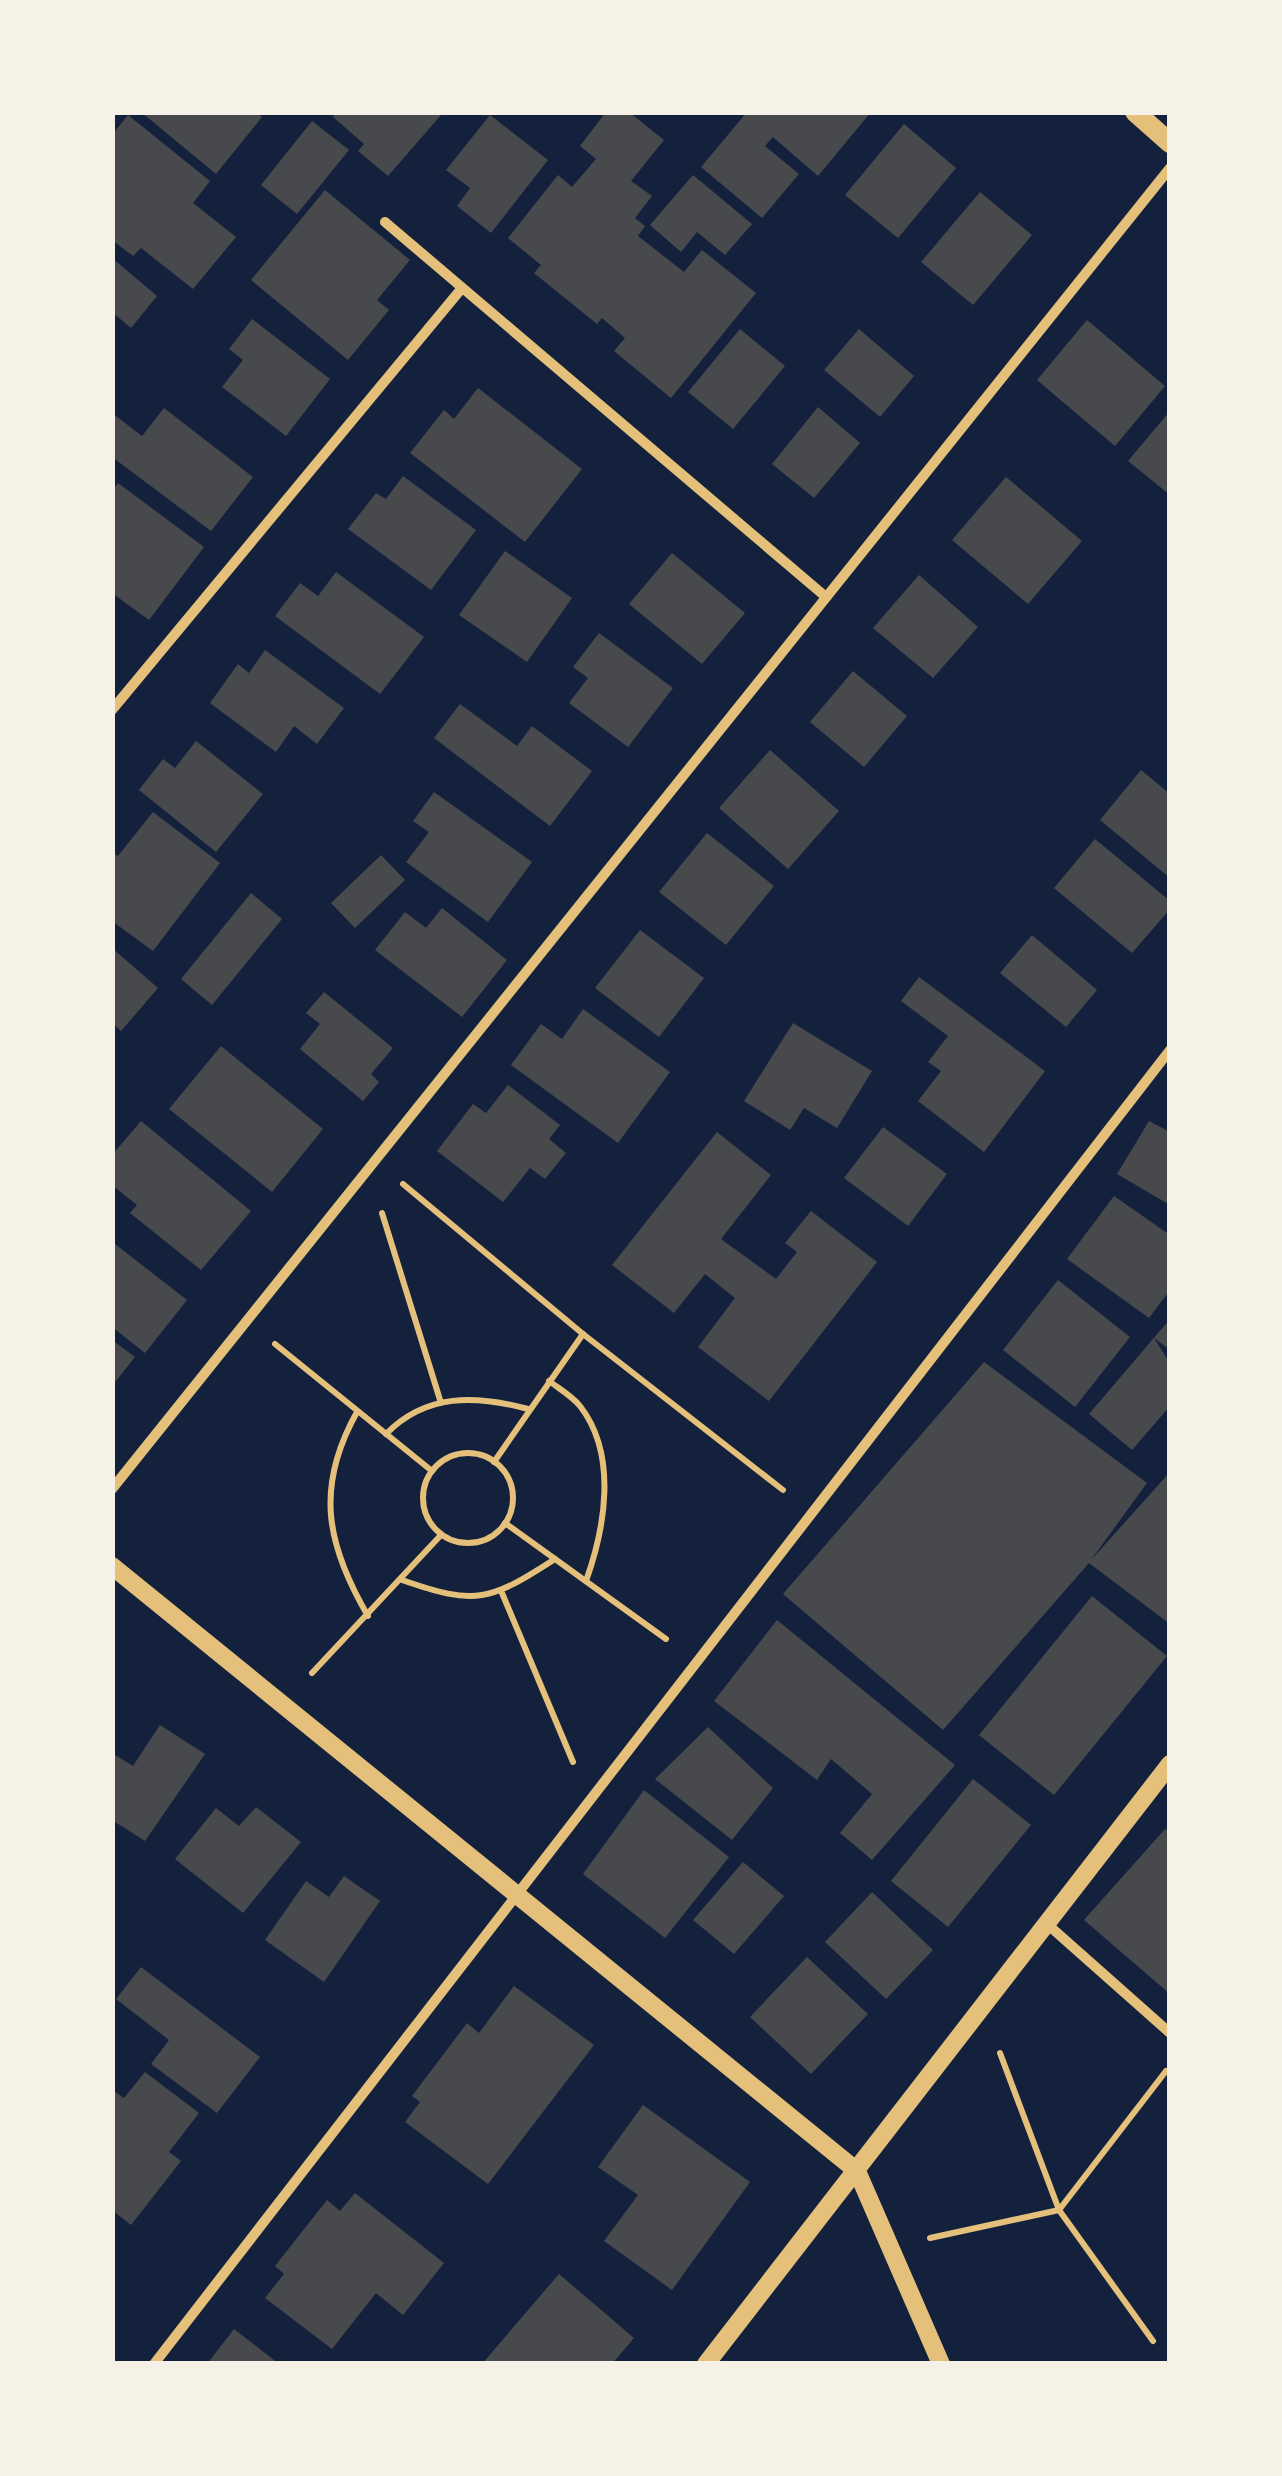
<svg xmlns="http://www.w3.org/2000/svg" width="1282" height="2476" font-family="Barlow,sans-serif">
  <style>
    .building { fill: #48494c }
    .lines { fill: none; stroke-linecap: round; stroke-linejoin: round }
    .path { stroke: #e5c07b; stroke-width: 6 }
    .minor { stroke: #e5c07b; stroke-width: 10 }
    .tertiary { stroke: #e5c07b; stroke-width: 18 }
    .secondary { stroke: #e5c07b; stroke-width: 20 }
  </style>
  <rect width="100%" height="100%" fill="#14213d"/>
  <g class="building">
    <path d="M141,112H256L262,117L216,174Z"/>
    <path d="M336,112H438L441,115L388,176L358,151L364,144L333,117Z"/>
    <path d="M606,112H629L664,140L631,181L652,196L635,218L645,226L638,236L684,272L702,250L756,293L671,398L614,351L625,338L602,318L597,324L534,273L541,265L508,238L558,175L572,187L596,159L580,146Z"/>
    <path d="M747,112H871L818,176L773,137L765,146L799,174L762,218L701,167Z"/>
    <path d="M128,115L210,181L193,203L236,237L193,289L141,248L133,256L112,240V135Z"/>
    <path d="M490,115L548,160L491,233L457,206L470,188L446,170Z"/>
    <path d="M312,121L349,150L297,214L261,185Z"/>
    <path d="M904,124L956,168L898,238L845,195Z"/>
    <path d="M693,175L752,224L725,255L697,232L681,252L650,225Z"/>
    <path d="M325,190L410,260L377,300L389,310L348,360L251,280Z"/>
    <path d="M980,192L1032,235L973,305L921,262Z"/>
    <path d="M112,258L157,296L131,328L112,312Z"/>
    <path d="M252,319L330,379L286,436L222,387L243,360L229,349Z"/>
    <path d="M1087,320L1165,386L1115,446L1037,380Z"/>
    <path d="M740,329L785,366L733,429L688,392Z"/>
    <path d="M859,329L914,376L880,417L824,370Z"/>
    <path d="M478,388L582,469L525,542L410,453L444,410L454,419Z"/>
    <path d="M818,407L860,443L814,498L772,464Z"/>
    <path d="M164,408L253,477L211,531L112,457V413L142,436Z"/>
    <path d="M1170,411V495L1128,461Z"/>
    <path d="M403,476L476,530L431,590L348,529L376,493L386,499Z"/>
    <path d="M1006,477L1082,541L1028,604L952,540Z"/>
    <path d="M118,483L204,547L149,620L112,593V491Z"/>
    <path d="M505,551L572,598L527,662L459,615Z"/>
    <path d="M672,553L745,613L702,664L629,604Z"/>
    <path d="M336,572L424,637L380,694L275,616L300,583L318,596Z"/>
    <path d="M919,575L978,627L933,678L873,628Z"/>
    <path d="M599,633L673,688L628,747L569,703L588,678L573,667Z"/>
    <path d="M265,650L344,708L317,744L294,726L276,752L210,703L238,664L249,673Z"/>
    <path d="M853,671L907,716L864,767L810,722Z"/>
    <path d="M460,704L517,746L532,726L592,771L550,826L434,738Z"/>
    <path d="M196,741L263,794L216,852L139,790L163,759L175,768Z"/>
    <path d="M770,750L839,811L788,869L719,808Z"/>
    <path d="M1141,770L1170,794V878L1100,820Z"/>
    <path d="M434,792L532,862L488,922L406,862L429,832L413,821Z"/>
    <path d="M153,812L220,863L153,951L112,921V852L118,856Z"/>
    <path d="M707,833L774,886L726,945L659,892Z"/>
    <path d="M1095,839L1170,901V909L1132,953L1054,888Z"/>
    <path d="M381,855L405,880L355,928L331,903Z"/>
    <path d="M251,893L282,919L212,1005L181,979Z"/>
    <path d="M442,908L507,960L462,1017L375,950L405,912L426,928Z"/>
    <path d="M640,930L704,978L659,1037L595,988Z"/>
    <path d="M1032,935L1097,990L1066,1027L1000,973Z"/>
    <path d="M112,948L158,988L121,1031L112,1023Z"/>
    <path d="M919,977L1045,1071L984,1152L918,1101L941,1071L928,1062L948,1036L901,1001Z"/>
    <path d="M324,992L393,1048L371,1074L379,1082L363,1101L300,1049L320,1024L306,1013Z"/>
    <path d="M583,1009L670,1072L618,1143L511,1065L541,1024L562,1039Z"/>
    <path d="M793,1023L872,1071L837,1128L804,1108L790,1130L744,1101Z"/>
    <path d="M221,1046L323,1129L272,1192L169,1109Z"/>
    <path d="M508,1085L560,1125L549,1139L566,1153L545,1179L530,1168L503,1202L437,1151L473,1104L486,1113Z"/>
    <path d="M141,1121L251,1211L201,1270L130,1213L137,1205L112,1185V1155Z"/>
    <path d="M1149,1121L1170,1132V1205L1117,1174Z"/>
    <path d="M883,1127L947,1174L908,1226L844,1178Z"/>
    <path d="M717,1132L771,1175L721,1239L776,1279L797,1252L785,1243L811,1211L877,1262L769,1401L698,1347L735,1298L705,1274L674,1313L612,1265Z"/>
    <path d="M1114,1196L1170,1235V1290L1149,1318L1067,1259Z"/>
    <path d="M115,1244L187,1300L145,1353L112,1327Z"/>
    <path d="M1058,1280L1130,1337L1075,1407L1003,1350Z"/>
    <path d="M1170,1319V1350L1154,1338L1170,1363V1406L1132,1450L1089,1414Z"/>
    <path d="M112,1340L135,1357L112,1386Z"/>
    <path d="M984,1362L1147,1483L1091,1560L1170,1472V1624L1089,1563L943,1730L783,1594Z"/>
    <path d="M1092,1596L1167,1656L1054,1795L979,1735Z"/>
    <path d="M777,1620L955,1765L872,1860L840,1833L872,1794L831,1759L817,1780L714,1701Z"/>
    <path d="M160,1725L205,1754L145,1841L112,1820V1753L133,1766Z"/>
    <path d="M708,1727L773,1788L732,1840L655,1779Z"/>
    <path d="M973,1779L1031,1825L948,1927L891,1881Z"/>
    <path d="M644,1790L729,1857L665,1938L583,1874Z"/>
    <path d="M256,1807L301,1842L243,1913L175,1859L216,1808L239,1826Z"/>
    <path d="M1165,1829L1170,1832V1994L1084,1920Z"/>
    <path d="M743,1862L784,1896L734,1954L693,1920Z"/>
    <path d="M344,1876L380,1901L324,1982L265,1940L306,1881L329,1897Z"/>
    <path d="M872,1892L933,1950L886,1999L825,1942Z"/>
    <path d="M807,1957L868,2014L811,2074L750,2017Z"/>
    <path d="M141,1967L260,2057L217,2113L151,2064L169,2040L116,1999Z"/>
    <path d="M514,1986L594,2045L488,2184L405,2122L420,2102L412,2096L467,2023L479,2033Z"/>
    <path d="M145,2072L199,2113L169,2152L181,2161L131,2225L112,2210V2090L124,2098Z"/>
    <path d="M643,2105L750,2182L672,2290L604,2241L638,2195L598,2167Z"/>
    <path d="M355,2193L444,2263L403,2315L376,2293L332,2349L265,2298L284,2274L275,2266L327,2200L340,2211Z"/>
    <path d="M559,2274L634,2338L612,2364H482Z"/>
    <path d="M234,2329L279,2364H207Z"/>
  </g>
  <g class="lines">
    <g class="path">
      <path d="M403,1184L583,1334L783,1490"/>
      <path d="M382,1213L441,1403"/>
      <path d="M275,1344L432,1471"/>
      <path d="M549,1381C558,1388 572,1396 580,1406C618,1455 605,1528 586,1581"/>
      <path d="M357,1412C315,1487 326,1544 368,1616"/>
      <path d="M386,1434C426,1393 476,1395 528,1409"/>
      <circle cx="468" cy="1498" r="45"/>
      <path d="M494,1462L583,1334"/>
      <path d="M505,1523L666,1639"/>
      <path d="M402,1580C476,1606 490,1601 555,1559"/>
      <path d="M502,1593L573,1762"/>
      <path d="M312,1673L441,1535"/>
      <path d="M1000,2053L1059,2210L1153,2341"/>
      <path d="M930,2238L1059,2210L1166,2071"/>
    </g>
    <g class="minor">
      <path d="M385,222L826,597"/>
      <path d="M112,710L462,288"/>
      <path d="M112,1489L1170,168"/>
      <path d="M1046,1923L1170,2033"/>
      <path d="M154,2364L1170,1050"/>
    </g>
    <g class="tertiary">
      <path d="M112,1566L857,2171L941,2364"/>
      <path d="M706,2364L1170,1764"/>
    </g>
    <path class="secondary" d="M1135,112L1170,143"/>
  </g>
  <rect width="1282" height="2476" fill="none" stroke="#f6f1e7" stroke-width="230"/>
</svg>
